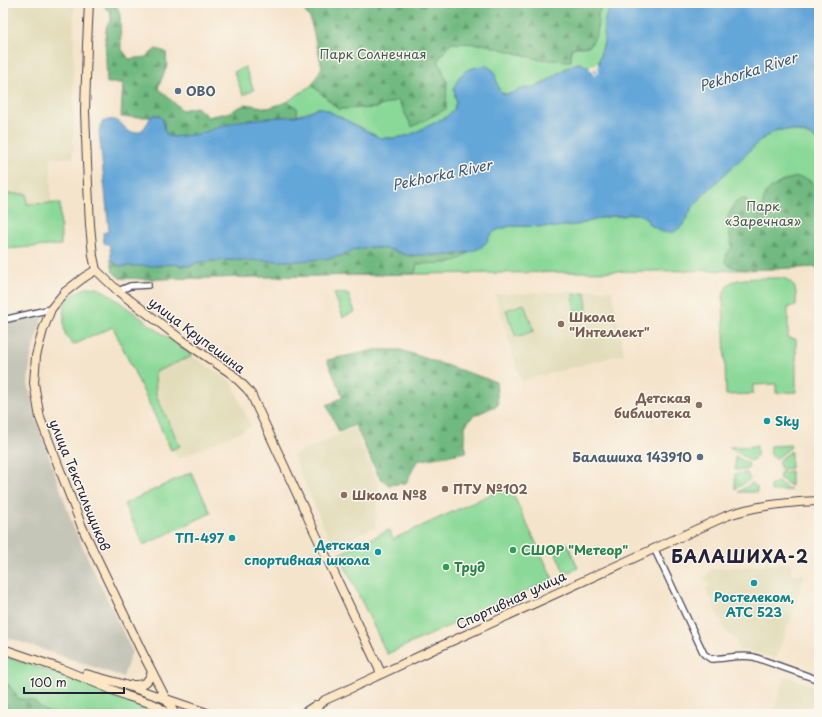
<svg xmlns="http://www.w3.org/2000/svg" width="822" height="717" font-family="'Playpen Sans',sans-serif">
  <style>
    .built { fill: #e2dcba }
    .industrial { fill: #c5c5b8 }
    .green { fill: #8bd998; stroke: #567e6a }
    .forest { fill: url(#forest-firs); stroke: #496e5e }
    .water { fill: #63a6d8; stroke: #42648a }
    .pier { fill: #f5e4cc }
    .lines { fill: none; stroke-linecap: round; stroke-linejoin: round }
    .street-casing { stroke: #423f51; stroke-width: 8 }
    .secondary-casing { stroke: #423f51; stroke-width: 10 }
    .street { stroke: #fff; stroke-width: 5.5 }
    .secondary { stroke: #fce6c4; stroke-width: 8 }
    .service-dot { fill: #5c6f8a; stroke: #fbf7ec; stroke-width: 1.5 }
    .education-dot { fill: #8d6e63; stroke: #fbf7ec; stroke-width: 1.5 }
    .culture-dot { fill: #0f9aa8; stroke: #fbf7ec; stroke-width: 1.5 }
    .leisure-dot { fill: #2e9e5b; stroke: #fbf7ec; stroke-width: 1.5 }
    .labels { text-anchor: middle; stroke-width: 3; stroke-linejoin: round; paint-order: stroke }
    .park-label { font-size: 13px; fill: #425957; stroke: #fbf7ec }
    .service-label { font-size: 13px; font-weight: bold; fill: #4e5e75; stroke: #fbf7ec; text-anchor: start }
    .education-label { font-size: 13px; font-weight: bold; fill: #785e54; stroke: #fbf7ec; text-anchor: start }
    .street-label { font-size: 13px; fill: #22223b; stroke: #fbf7ec }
    .culture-label { font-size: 13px; font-weight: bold; fill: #0d838f; stroke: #fbf7ec; text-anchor: end }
    .leisure-label { font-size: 13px; font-weight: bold; fill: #27864d; stroke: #fbf7ec; text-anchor: start }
    .water-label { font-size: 14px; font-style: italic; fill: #3c577a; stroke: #fbf7ec }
    .district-label { font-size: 17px; font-weight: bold; letter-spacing: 1px; fill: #22223b; stroke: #fbf7ec }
  </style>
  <defs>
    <pattern id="forest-firs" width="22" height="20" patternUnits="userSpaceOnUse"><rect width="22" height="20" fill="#70b980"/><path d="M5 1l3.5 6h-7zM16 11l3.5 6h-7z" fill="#5c966a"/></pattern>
  </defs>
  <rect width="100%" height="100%" fill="#fbf7ec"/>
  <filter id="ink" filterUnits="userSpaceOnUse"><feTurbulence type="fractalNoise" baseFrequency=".025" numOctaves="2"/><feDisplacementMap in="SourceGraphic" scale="8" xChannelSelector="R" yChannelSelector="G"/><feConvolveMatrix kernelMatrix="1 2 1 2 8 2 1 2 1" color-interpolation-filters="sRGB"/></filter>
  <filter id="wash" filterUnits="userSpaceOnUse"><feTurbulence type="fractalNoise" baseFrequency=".012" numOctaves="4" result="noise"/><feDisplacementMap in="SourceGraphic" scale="16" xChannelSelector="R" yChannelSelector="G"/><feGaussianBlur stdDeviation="0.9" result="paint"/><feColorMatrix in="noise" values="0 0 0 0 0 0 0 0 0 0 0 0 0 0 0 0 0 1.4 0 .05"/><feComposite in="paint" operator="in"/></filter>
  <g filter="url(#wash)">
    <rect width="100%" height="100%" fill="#f5e4cc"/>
    <g class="built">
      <path d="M3,3H74L73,158H51V204H27V194H3Z"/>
      <path d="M612,290L624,354L521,381L495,294Z"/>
      <path d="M186,352L228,380L234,387L251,427L178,459L138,373Z"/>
      <path d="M354,428L379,486L375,522L376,527L332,546L293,455Z"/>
      <path d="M791,563V574H804L796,604L776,658L748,651L738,650L736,640L725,630L706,589L710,587L704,577L712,569Z"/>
      <path d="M785,676L819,688V714H773Z"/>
    </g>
    <path class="industrial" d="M44,313L31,355L28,383L36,418L74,529L132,651L123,677L3,636V323Z"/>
    <g class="green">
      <path d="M602,3H615L611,6L604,27V41L599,60V64L587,67C584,65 582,63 578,63C566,65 550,81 537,86C532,88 527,88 522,89C515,91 504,99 499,91C497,88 497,82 496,78L454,88L456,102L454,109L446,117L410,135L396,138H380L323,108H318L297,116V108L287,102L312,85L338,109L375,108L398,99L413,127L447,82L438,60L450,43L483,44L538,59L571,61V48L590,46L597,33L598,14Z"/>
      <path d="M245,67L254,90L243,95L234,72Z"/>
      <path d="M777,130C795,130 803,132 819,141V267L737,270L415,274L149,279L120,278L113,272L111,260L486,243L490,235L497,230L510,226L555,227L577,225L601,218L612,216H622L630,214H638L645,217L649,224L682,226L692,208L703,195L762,139Z"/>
      <path d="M3,194H27V204L60,203L61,245L3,249Z"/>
      <path d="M784,278C798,285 796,292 796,306L788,307V338L796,339V392L776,393V384L753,385V394L726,395L723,297C724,292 726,286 730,283C738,277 772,278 784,278Z"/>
      <path d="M89,287L97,288L106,292L192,356L155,372L156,395L180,446L171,450L113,327L73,345C65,335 63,332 64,319C64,315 63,310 64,306C67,296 80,290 89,287Z"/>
      <path d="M334,293L348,294L355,312L343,317Z"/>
      <path d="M586,293L587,313L575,314L573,294Z"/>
      <path d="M524,304L534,331L516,337L506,310Z"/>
      <path d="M791,445V447L776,459L771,455L770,446Z"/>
      <path d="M757,446V456L751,461L730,448V447Z"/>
      <path d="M791,451V468L781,469L778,461Z"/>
      <path d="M735,456L749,464L747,470H735Z"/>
      <path d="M791,471V486L779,478L781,472Z"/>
      <path d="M191,472L211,513L144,545L124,504Z"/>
      <path d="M747,473L750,480L735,489V474Z"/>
      <path d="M777,482L791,490L771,491L770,486Z"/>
      <path d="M752,483L757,487V492H738Z"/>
      <path d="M509,486L553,579L387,654L339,554L389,530L393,539Z"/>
      <path d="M567,543L578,568L565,574L554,549Z"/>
      <path d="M3,656L149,704L160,714H60L47,712L32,700L19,699L8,684L3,683Z"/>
      <path d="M110,684L162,701L165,707L129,693Z"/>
    </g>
    <g class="forest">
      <path d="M105,3H112L118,8L120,16L121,48L129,59L146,57L156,49L166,52L167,66L158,88L182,110L197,107L208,117L230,112L246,104L268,108L287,102L297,108V116L267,118L198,134L174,137L167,135L164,130V120L155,115L151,117H121L123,83H107L105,37L107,25L111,20L110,10L106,9L104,4Z"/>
      <path d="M298,3H602L598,14L597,33L590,46L571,48V61L538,59L483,44L450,43L438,60L447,82L446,109L412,127L398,100L375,108L338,109L312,85L322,67L310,18Z"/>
      <path d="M798,177L807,179L817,186H819V267L744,270L729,266L725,261L727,253L732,247L727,218L735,203L742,199H746L748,205L756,210L762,209L765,193C776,184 784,179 798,177Z"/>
      <path d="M370,247L392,250L406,255H451L470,252L460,259L448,263L417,264L415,274L150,279L120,278L113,272L111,260L120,266L173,264L191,266L198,262L229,260L281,261H297L341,256L352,250Z"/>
      <path d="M375,350H401L496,382L498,405L473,416L465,426V445L467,452L417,461L406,483L389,485L379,477L355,425L339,432L327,405L343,397L327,360Z"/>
      <path d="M3,683L8,684L19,699L32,700L47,712L60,714H3Z"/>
    </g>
    <path class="water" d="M615,3H819V141L808,134L793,130H777L762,139L703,195L692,208L682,226L674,232H662L649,224L645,217L638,214H630L622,216H612L601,218L577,225L555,227L510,226L497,230L490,235L486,243L480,248L470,252L451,255H406L392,250L370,247L352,250L341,256L332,258L297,261H281L229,260L198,262L191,266L173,264L154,266H120L111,260L110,245L104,243L103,233L109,231L99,131L102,122C114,117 120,120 127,131C148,138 146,116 155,115C164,114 163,124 164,129C165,131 166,134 167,135L174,137L198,134L239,121L267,118L297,116L318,108H323L380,138H396L410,135L446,117L454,109L456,102L454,88L459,77L465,71L473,68L485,65C487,67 491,68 493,70C498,77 495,92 505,94C510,95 515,92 519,90C525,88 532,88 538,86C550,81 566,65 579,63C582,63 584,65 587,67L599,64C599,56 603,49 604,42C605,38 604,33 604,29C604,19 607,9 615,3Z"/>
    <path class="pier" d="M598,63L599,74H598L596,69H594L596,75L594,76L592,70H590L589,66Z"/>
  </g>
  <g filter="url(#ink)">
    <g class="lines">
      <g class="street-casing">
        <g id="street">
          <path d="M118,291L130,286L148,285"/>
          <path d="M3,320L51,309"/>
          <path d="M654,548L704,654L711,659C725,659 739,654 754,657L819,680"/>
        </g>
      </g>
      <g class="secondary-casing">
        <g id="secondary">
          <path d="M89,3L87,45L85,111L87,163L90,225L93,256L96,270L118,291L182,340L232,374L247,389L251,394L310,522L381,673"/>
          <path d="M96,270L83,278L65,292L51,309L43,330L36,356L34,383L40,418L82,527L142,652L166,699L175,714"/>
          <path d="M3,649L62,669L127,696L153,704L159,707L167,714"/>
          <path d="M86,674L119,683L210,714"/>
          <path d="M132,685C144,685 148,683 152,672"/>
          <path d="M302,714L316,705"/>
          <path d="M311,714L318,706L325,700L347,690L441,646L726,516C756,505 788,502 819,501"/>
        </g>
      </g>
      <use href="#street" class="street"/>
      <use href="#secondary" class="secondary"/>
    </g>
  </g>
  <g class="service-dot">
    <circle cx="178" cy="91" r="4"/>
    <circle cx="700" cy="457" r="4"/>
  </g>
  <g class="education-dot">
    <circle cx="561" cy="324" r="4"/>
    <circle cx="699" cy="405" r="4"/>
    <circle cx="445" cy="489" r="4"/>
    <circle cx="344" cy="495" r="4"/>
  </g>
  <g class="culture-dot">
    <circle cx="767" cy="421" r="4"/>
    <circle cx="232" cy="538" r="4"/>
    <circle cx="378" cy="552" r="4"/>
    <circle cx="754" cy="583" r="4"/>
  </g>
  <g class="leisure-dot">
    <circle cx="513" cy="550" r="4"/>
    <circle cx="446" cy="567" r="4"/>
  </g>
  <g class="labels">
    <g class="park-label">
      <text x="373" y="59">Парк Солнечная</text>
      <text x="763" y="211">Парк<tspan x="763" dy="15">«Заречная»</tspan></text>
    </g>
    <g class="service-label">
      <text x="186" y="96">ОВО</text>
      <text x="692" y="462" text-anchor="end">Балашиха 143910</text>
    </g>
    <g class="education-label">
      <text x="569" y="322">Школа<tspan x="569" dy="15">"Интеллект"</tspan></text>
      <text x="691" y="403" text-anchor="end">Детская<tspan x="691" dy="15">библиотека</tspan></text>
      <text x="453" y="494">ПТУ №102</text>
      <text x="352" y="500">Школа №8</text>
    </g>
    <g class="street-label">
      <text transform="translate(197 335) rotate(37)" y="5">улица Крупешина</text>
      <text transform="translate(80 485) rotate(68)" y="5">улица Текстильщиков</text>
      <text transform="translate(511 600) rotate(-25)" y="5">Спортивная улица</text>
    </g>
    <g class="culture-label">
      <text x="775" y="426" text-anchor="start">Sky</text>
      <text x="224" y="543">ТП-497</text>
      <text x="370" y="550">Детская<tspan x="370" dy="15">спортивная школа</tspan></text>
      <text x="754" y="602" text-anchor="middle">Ростелеком,<tspan x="754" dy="15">АТС 523</tspan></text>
    </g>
    <g class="leisure-label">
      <text x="521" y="555">СШОР "Метеор"</text>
      <text x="454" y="572">Труд</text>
    </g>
    <g class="water-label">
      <text transform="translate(748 72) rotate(-17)" y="5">Pekhorka River</text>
      <text transform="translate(442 175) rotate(-12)" y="5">Pekhorka River</text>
    </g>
    <g class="district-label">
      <text x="740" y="563">БАЛАШИХА-2</text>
    </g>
  </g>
  <rect width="822" height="717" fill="none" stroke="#fbf7ec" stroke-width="16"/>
  <path d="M24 687v6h100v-6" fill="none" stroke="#22223b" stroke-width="2"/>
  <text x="30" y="687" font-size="12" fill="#22223b" stroke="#fbf7ec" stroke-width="3" paint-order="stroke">100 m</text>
</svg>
